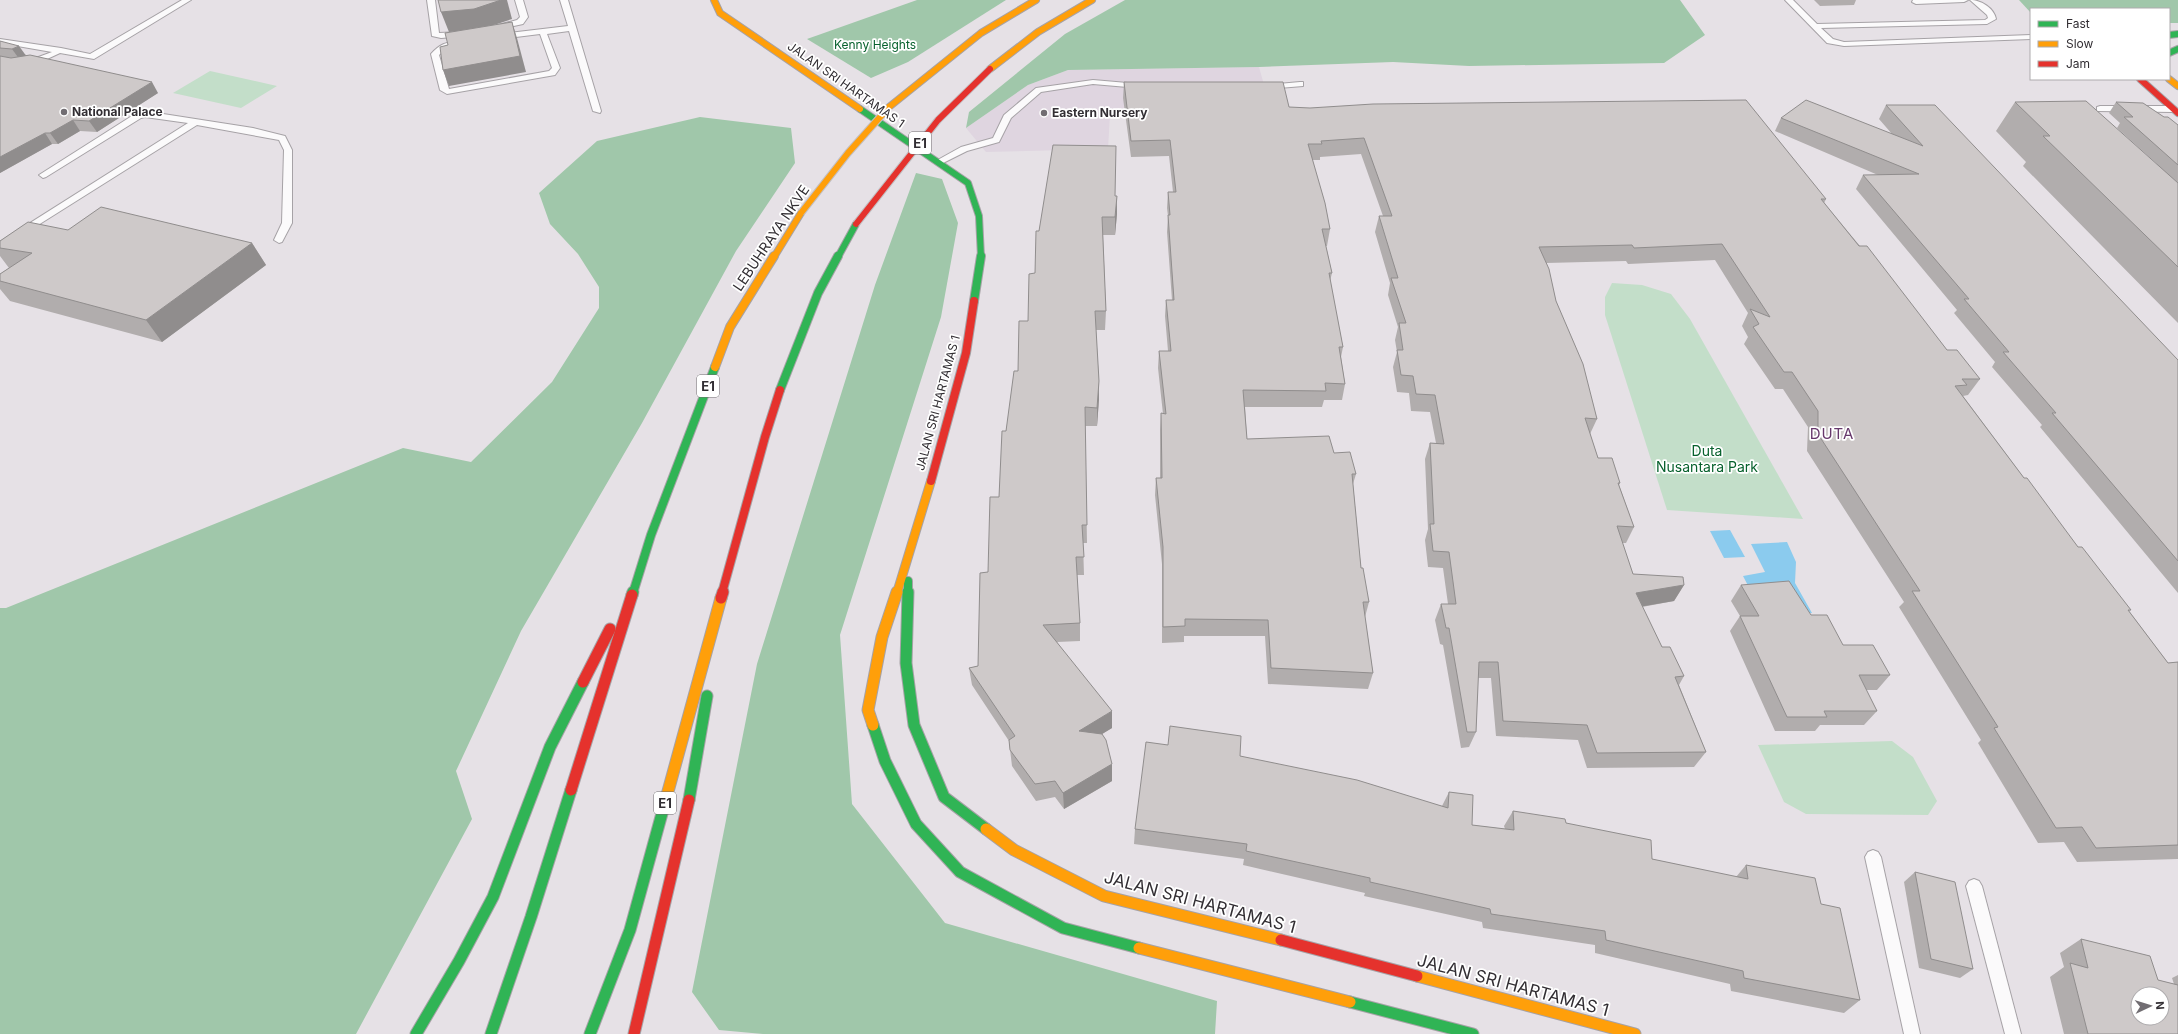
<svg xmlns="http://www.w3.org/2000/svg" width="2178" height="1034" font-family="Inter,sans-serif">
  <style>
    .built { fill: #dfd5e0 }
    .green { fill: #c3dec9 }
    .forest { fill: #a0c7aa }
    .water { fill: #8bcbee }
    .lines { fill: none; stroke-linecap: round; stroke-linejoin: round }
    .lane-casing { stroke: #a6a2a6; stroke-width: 2 }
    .fast-far2-casing { stroke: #a6a2a6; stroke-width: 8 }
    .fast-far1-casing { stroke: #a6a2a6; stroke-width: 10 }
    .fast-casing { stroke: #a6a2a6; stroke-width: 13 }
    .slow-far2-casing { stroke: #a6a2a6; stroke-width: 8 }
    .slow-far1-casing { stroke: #a6a2a6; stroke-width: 10 }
    .slow-casing { stroke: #a6a2a6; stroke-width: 13 }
    .jam-far2-casing { stroke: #a6a2a6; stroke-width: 8 }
    .jam-far1-casing { stroke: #a6a2a6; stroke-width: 10 }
    .jam-casing { stroke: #a6a2a6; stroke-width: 13 }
    .lane { fill: #fbfafb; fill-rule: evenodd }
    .fast-far2 { stroke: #30b455; stroke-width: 6 }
    .fast-far1 { stroke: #30b455; stroke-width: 8 }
    .fast { stroke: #30b455; stroke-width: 11 }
    .slow-far2 { stroke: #ff9f0a; stroke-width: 6 }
    .slow-far1 { stroke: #ff9f0a; stroke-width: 8 }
    .slow { stroke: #ff9f0a; stroke-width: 11 }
    .jam-far2 { stroke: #e5322d; stroke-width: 6 }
    .jam-far1 { stroke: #e5322d; stroke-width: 8 }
    .jam { stroke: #e5322d; stroke-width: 11 }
    .slow-bridge-casing { stroke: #c2bfc2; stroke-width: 8; stroke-linecap: butt }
    .jam-bridge-casing { stroke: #c2bfc2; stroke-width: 8; stroke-linecap: butt }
    .slow-bridge { stroke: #ff9f0a; stroke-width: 6 }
    .jam-bridge { stroke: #e5322d; stroke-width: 6 }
    .wall { fill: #b1adad }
    .shaded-wall { fill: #908d8d }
    .building { fill: #cec9c9; stroke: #908d8d; fill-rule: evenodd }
    .poi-dot { fill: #716d72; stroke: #fff; stroke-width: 1.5 }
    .labels { text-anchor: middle; stroke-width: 3.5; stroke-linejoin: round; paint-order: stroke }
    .far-park-label { font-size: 12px; fill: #07612d; stroke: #fff }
    .far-street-label { font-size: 12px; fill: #322e33; stroke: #fff }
    .far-poi-label { font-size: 12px; font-weight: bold; fill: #322e33; stroke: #fff; text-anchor: start }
    .shield { fill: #fff; stroke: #706d70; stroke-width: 1 }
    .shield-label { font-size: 13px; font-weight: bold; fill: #322e33 }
    .street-label { font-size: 14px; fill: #322e33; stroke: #fff }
    .park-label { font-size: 14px; fill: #07612d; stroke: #fff }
    .neighbourhood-label { font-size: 15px; letter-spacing: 1px; fill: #66376b; stroke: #fff }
    .near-street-label { font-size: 17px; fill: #322e33; stroke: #fff }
  </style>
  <rect width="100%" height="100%" fill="#e6e1e6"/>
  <path class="built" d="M1259,67L1272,113L1110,115L1108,149L986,152L966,128L1028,85L1068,70Z"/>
  <g class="green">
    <path d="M210,71L277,86L241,108L173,93Z"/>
    <path d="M1612,283L1642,285L1671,294L1690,319L1803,519L1667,510L1605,315V297Z"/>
    <path d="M1892,741L1913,757L1937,801L1928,815L1806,814L1784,802L1758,745Z"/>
  </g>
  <g class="forest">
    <path d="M917,0H1006L908,62L871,78L807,39Z"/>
    <path d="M1125,0H1680L1705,35L1664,63L1469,66L1393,62L1259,67L1068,70L1028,85L966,128L969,112L1065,34Z"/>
    <path d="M2019,0H2178V23H2169V9H2031V13Z"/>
    <path d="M700,117L791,128L795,163L736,251L642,423L521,631L456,771L472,819L356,1034H0V608H6L403,448L471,462L552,382L599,308V287L578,254L550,224L539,193L597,141Z"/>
    <path d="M916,173L942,179L958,223L941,317L840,635L852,804L945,923L1217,1001L1215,1034H763L719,1030L692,992L757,664L875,285Z"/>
  </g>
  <g class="water">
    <path d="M1730,530L1745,557L1724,558L1710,531Z"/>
    <path d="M1787,542L1796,562L1795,583L1812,613H1792L1755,599L1743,576L1765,572L1751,544Z"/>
  </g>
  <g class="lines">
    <g class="lane-casing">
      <g id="lane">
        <path d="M182,0H191L94,59L60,53L32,66L18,67L0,64V60L25,62L52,52L0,43V39L61,48L90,54Z"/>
        <path d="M427,0H435L439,33L462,32H465V36L441,38L432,36Z"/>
        <path d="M515,0H523L528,17L523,24L495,30V26L517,20L520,17Z"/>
        <path d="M560,0H568L601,111L600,113L593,111L569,31L547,34L560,68L555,75L447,94L440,90L431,54C437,47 449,38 458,45L446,48L439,55L449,89L549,71L552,68L540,34L500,39L496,37L509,33L568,26Z"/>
        <path d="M1785,0H1793L1817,24L1985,20L1988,18L1987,15L1970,0C1981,0 1994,8 1996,19L1987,24L1821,28L1833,39L1844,42L2031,35V39L1844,46L1827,43Z"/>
        <path d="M1913,0H1968L1964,2L1916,4L1912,2Z"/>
        <path d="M1093,80L1139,84L1143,86L1139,88L1093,84L1041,92L1011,118L999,142L967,151L941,164L938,165L934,162L961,147L993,138L1004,115L1036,88Z"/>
        <path d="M1300,82H1303V86L1267,89L1263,87L1267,85Z"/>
        <path d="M2100,106H2173L2177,109L2173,112L2097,111V107Z"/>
        <path d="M144,111L253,128L285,136L292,150V223L282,242L279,243L274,240L282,223L284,150L279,140L197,125L0,249V242L188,123L145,117L141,118L46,177L43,178L39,175L135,114Z"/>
        <path d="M1873,850L1878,852L1881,857L1920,1034H1904L1865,857L1868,852Z"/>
        <path d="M1974,879L1979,881L1982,886L2021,1034H2005L1966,886L1969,881Z"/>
      </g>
    </g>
    <g class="fast-far2-casing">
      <g id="fast-far2">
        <path d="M2169,35L2178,34"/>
        <path d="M2169,53L2178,49"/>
        <path d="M860,109L968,183L979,216L981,257"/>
        <path d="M838,257L856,224"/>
      </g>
    </g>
    <g class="fast-far1-casing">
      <g id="fast-far1">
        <path d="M974,301L981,256"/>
        <path d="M780,390L818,293L838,256"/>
        <path d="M633,593L651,535L715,367"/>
        <path d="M908,593V581"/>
      </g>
    </g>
    <g class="fast-casing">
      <g id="fast">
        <path d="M908,592L906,663L914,725L944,797L986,829"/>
        <path d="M632,595L633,592"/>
        <path d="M873,725L885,761L916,824L960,872L1063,928L1139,948"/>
        <path d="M689,800L707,696"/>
        <path d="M1350,1002L1473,1034"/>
        <path d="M416,1034L459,961L493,897L550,747L583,682"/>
        <path d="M491,1034L531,917L571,790"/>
        <path d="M590,1034L630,930L664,806"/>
      </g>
    </g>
    <g class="slow-far2-casing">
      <g id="slow-far2">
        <path d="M714,0L720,13L860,109"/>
        <path d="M990,69L1038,32L1092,0"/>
        <path d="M2169,79L2178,86"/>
        <path d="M889,107L981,33L1036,0"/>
        <path d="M774,257L801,213"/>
      </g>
    </g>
    <g class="slow-far1-casing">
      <g id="slow-far1">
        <path d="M715,367L730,327L774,256"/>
        <path d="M897,593L931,481"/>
      </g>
    </g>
    <g class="slow-casing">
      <g id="slow">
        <path d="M873,725L868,710L882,637L897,592"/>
        <path d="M664,806L721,598"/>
        <path d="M986,829L1014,850L1104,896L1281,940"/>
        <path d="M1139,948L1350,1002"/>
        <path d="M1417,976L1635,1034"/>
      </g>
    </g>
    <g class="jam-far2-casing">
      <path id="jam-far2" d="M2140,79L2178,113"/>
    </g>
    <g class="jam-far1-casing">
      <g id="jam-far1">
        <path d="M931,481L966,353L974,301"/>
        <path d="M722,593L765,437L780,390"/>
      </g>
    </g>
    <g class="jam-casing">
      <g id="jam">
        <path d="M721,598L723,592"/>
        <path d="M583,682L610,629"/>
        <path d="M571,790L632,595"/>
        <path d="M1281,940L1417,976"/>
        <path d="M634,1034L689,800"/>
      </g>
    </g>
    <use href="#lane" class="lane"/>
    <use href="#fast-far2" class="fast-far2"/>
    <use href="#fast-far1" class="fast-far1"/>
    <use href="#fast" class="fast"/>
    <use href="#slow-far2" class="slow-far2"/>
    <use href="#slow-far1" class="slow-far1"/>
    <use href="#slow" class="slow"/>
    <use href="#jam-far2" class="jam-far2"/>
    <use href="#jam-far1" class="jam-far1"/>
    <use href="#jam" class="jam"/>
    <g class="slow-bridge-casing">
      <path id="slow-bridge" d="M801,213L848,153L889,107"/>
    </g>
    <g class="jam-bridge-casing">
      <path id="jam-bridge" d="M856,224L938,120L990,69"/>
    </g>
    <use href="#slow-bridge" class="slow-bridge"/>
    <use href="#jam-bridge" class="jam-bridge"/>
  </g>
  <g class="wall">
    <path d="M1814,0H1856L1854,5L1820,6Z"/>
    <path d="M0,41L26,55L158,93L97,132L80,131L58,144H52L0,173Z"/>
    <path d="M1124,82L1289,107L1826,199L1824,203L1947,350L1980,379L1968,395L1963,396L2024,478L2078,547L2131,610L2129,611L2168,663L2178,662V859L2077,862L2064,842L2038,843L1978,743L1981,740L1899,607L1904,602L1807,451L1808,427L1783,389H1775L1744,344L1748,337L1742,326L1748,313L1715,260L1628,264L1626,261L1546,263L1556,301L1597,419L1590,434L1598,458L1620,483L1619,485L1634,527L1626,543H1622L1633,574L1684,585L1674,601L1642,607L1662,647L1684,676L1679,685L1706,752L1694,767L1587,768L1578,740L1496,736L1491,678H1478L1476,732L1469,747L1461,748L1443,645L1440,644L1435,620L1441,604H1448L1443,568L1428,567L1425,540L1428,529L1425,459L1430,443H1436L1430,412L1411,411L1409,393L1397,392L1393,367L1397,352L1395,340L1398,327L1388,295L1390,283L1375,232L1379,216H1383L1361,154L1320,157V160H1312L1330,229L1327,246H1326L1332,273L1330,281L1343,347L1341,357L1345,384L1342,400H1324L1322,407H1245L1247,439L1334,453L1356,474L1353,484L1361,568L1369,602L1365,617L1373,673L1368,689L1268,684L1265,636H1184V642L1162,643V564L1155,495L1156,478H1160V430L1161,413L1163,414L1158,368L1159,351H1168L1165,316L1166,300H1172L1167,232L1168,216L1167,208L1168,192H1173L1169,156L1131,157L1123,98Z"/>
    <path d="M2015,102L2157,164L2117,128L2120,123L2109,113L2116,102L2164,117L2178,125V323L2023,166L2026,162L1996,131Z"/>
    <path d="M1886,105L2178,360V593L2040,427L2042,425L1992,367L1995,362L1954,313L1957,310L1856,189L1863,175H1878L1775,131L1781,118L1892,134L1879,119Z"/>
    <path d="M1115,196H1117V214L1115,235H1103L1106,311L1105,330H1096L1099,381V399L1097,426H1085L1087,543H1083L1084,575H1077L1080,623V641L1057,642L1112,728L1102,734L1112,781L1064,809L1055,797L1036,801L1012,766L1009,741L972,685L969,668L978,666L988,572L999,497L1006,431L1028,321L1035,273L1039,231Z"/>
    <path d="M68,230L252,243L266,265L162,342L10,301L0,289V274L9,268L0,256V241Z"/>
    <path d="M1741,585L1811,615L1843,645L1890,675L1877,690H1866L1877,711L1864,725H1820L1815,731H1775L1730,631L1740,616L1731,601Z"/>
    <path d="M1240,756L1442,806L1449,792L1472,825L1505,829L1504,826L1513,811L1566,823L1652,859L1736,877L1746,865L1821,904L1860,1000L1844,1013L1731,991L1730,984L1595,953V945L1483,928L1482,922L1364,896L1365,893L1243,865L1244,859L1134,844L1135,829Z"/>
    <path d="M1915,872L1973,969L1960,978L1919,968L1904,882Z"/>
    <path d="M2081,939L2158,980L2174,984L2172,978L2178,975V1034H2064L2050,977L2064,967L2060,953Z"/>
  </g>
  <g class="shaded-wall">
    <path d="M501,0H507L512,19L482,29L449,32L441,12Z"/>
    <path d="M512,22L517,38L526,72L449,86L443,70Z"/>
    <path d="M19,46L27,57L20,60L12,49Z"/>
    <path d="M152,82L158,93L97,132L89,121Z"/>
    <path d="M73,120L80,131L58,144L50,133Z"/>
    <path d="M45,133L52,144L0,173V157Z"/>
    <path d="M1117,196V214L1115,235V217Z"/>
    <path d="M252,243L266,265L162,342L146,320Z"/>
    <path d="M1099,381V399L1097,426V408Z"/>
    <path d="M1684,585L1674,601L1627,609L1636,593Z"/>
    <path d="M1112,711V728L1079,748V731Z"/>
    <path d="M1112,764V781L1064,809L1063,793Z"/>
  </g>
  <g class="building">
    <path d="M438,0H501L474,9L441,12Z"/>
    <path d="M512,22L520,56L443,70L440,47L448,45L445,33Z"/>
    <path d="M0,41L19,46L12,49L0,48Z"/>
    <path d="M30,55L152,82L89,121L73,120L50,133H45L0,157V56L11,58Z"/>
    <path d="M1124,82H1283L1289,107L1310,108L1373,104L1746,100L1826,199H1821L1859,246H1867L1947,350H1957L1980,379H1962L1967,385L1955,386L2024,478H2027L2078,547H2082L2131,610H2128L2168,663L2178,662V845L2096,848L2082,827L2056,828L1994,728L1998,727L1912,591H1920L1818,434V411L1792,372H1784L1753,327L1759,324L1750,309L1770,317L1722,244L1634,248L1632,245L1539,247L1549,269L1556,301L1583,364L1597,419L1585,418L1598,458H1612L1620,483H1618L1634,527L1617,526L1633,574L1683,577L1684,585L1636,593L1662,647H1670L1684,676L1675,677L1706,752L1597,753L1587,725L1503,721L1498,662H1479L1476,732H1467L1449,628H1446L1441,604H1456L1449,552L1433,551L1430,524H1434L1430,443L1444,444L1435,395L1416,394L1413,376L1401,375L1397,350H1403L1399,323H1406L1391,278H1398L1379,216H1392L1364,138L1321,141L1322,144H1308L1325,203L1330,229H1322L1332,273H1329L1343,347H1339L1345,384L1325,383L1326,391L1243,390L1247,439L1329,436L1334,453L1350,452L1356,474H1352L1361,568H1363L1369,602H1363L1373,673L1271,668L1268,620L1185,619V626L1163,627V547L1156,478H1162L1161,413L1166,414L1159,351H1171L1166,300H1174L1168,215H1170L1168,192H1176L1170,140L1131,141Z"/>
    <path d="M1806,100L1923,146L1886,105H1935L2178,360V561L2052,413H2056L2003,352H2009L1964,299H1969L1863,175L1919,174L1781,118Z"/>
    <path d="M2086,101L2178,183V267L2043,136H2050L2015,102Z"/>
    <path d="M2116,102L2143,103L2164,117H2168L2178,125V165L2124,117H2133Z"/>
    <path d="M1053,145L1116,146L1115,196H1117L1115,217H1102L1106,311H1095L1099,381L1097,408L1085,407L1087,525H1082L1084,557H1076L1080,623L1043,625L1112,711L1079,731L1102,734L1106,740L1112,764L1063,793L1055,781L1035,784L1010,750L1009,740L1015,736L969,668L978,666L980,573L988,572L990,497H999L1002,431H1006L1014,371H1018L1019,321H1028L1029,274L1035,273L1036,231H1039Z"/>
    <path d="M101,207L252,243L146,320L0,281V274L32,253L0,248V241L28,222L68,230Z"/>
    <path d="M1789,581L1811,615H1827L1843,645H1873L1890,675H1859L1877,711H1824L1827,717H1787L1740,616H1759L1741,585Z"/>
    <path d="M1170,726L1241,736L1240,756L1357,780L1448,808L1449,792L1473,795L1472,825L1514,830L1513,811L1565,819L1566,823L1651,840L1652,859L1748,879L1746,865L1815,878L1821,904L1840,908L1860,1000L1744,978L1743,971L1606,940L1605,931L1491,914L1490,909L1370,882V878L1246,851L1247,844L1135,829L1146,742L1168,745Z"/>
    <path d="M1915,872L1955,882L1973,969L1931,959Z"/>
    <path d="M2081,939L2150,956L2158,980L2178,985V1034H2088L2070,963L2088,968ZM2138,994H2162V1018H2138Z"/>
  </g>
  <g class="poi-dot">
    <circle cx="64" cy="112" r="4"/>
    <circle cx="1044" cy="113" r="4"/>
  </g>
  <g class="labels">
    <g class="far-park-label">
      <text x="875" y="49">Kenny Heights</text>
    </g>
    <g class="far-street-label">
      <text transform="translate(846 85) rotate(35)" y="4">JALAN SRI HARTAMAS 1</text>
      <text transform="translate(938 403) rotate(-75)" y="4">JALAN SRI HARTAMAS 1</text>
    </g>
    <g class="far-poi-label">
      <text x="72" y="116">National Palace</text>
      <text x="1052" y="117">Eastern Nursery</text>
    </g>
    <g class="shield">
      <rect x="909" y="132" width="22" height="22" rx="3"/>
      <rect x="697" y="375" width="22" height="22" rx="3"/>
      <rect x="654" y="792" width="22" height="22" rx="3"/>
    </g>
    <g class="shield-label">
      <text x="920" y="148">E1</text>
      <text x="708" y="391">E1</text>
      <text x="665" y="808">E1</text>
    </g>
    <g class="street-label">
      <text transform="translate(771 238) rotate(-56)" y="5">LEBUHRAYA NKVE</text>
    </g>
    <g class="park-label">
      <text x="1707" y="456">Duta<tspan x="1707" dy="16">Nusantara Park</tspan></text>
    </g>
    <g class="neighbourhood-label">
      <text x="1832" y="439">DUTA</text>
    </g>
    <g class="near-street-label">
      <text transform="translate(1200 902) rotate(15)" y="6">JALAN SRI HARTAMAS 1</text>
      <text transform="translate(1513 985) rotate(15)" y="6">JALAN SRI HARTAMAS 1</text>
    </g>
  </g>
  <rect x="2030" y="8" width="140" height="72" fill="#ffffff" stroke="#adabad"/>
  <rect x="2038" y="21" width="20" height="6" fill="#30b455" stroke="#adabad"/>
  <text x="2066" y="28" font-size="12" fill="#322e33">Fast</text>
  <rect x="2038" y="41" width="20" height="6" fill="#ff9f0a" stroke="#adabad"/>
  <text x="2066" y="48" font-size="12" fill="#322e33">Slow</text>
  <rect x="2038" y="61" width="20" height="6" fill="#e5322d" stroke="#adabad"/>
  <text x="2066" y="68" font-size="12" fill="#322e33">Jam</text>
  <g transform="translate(2150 1006) rotate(86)"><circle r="19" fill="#ffffff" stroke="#adabad"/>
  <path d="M0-3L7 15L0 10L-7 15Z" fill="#716d72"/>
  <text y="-6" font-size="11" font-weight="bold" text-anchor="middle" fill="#322e33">N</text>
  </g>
</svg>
